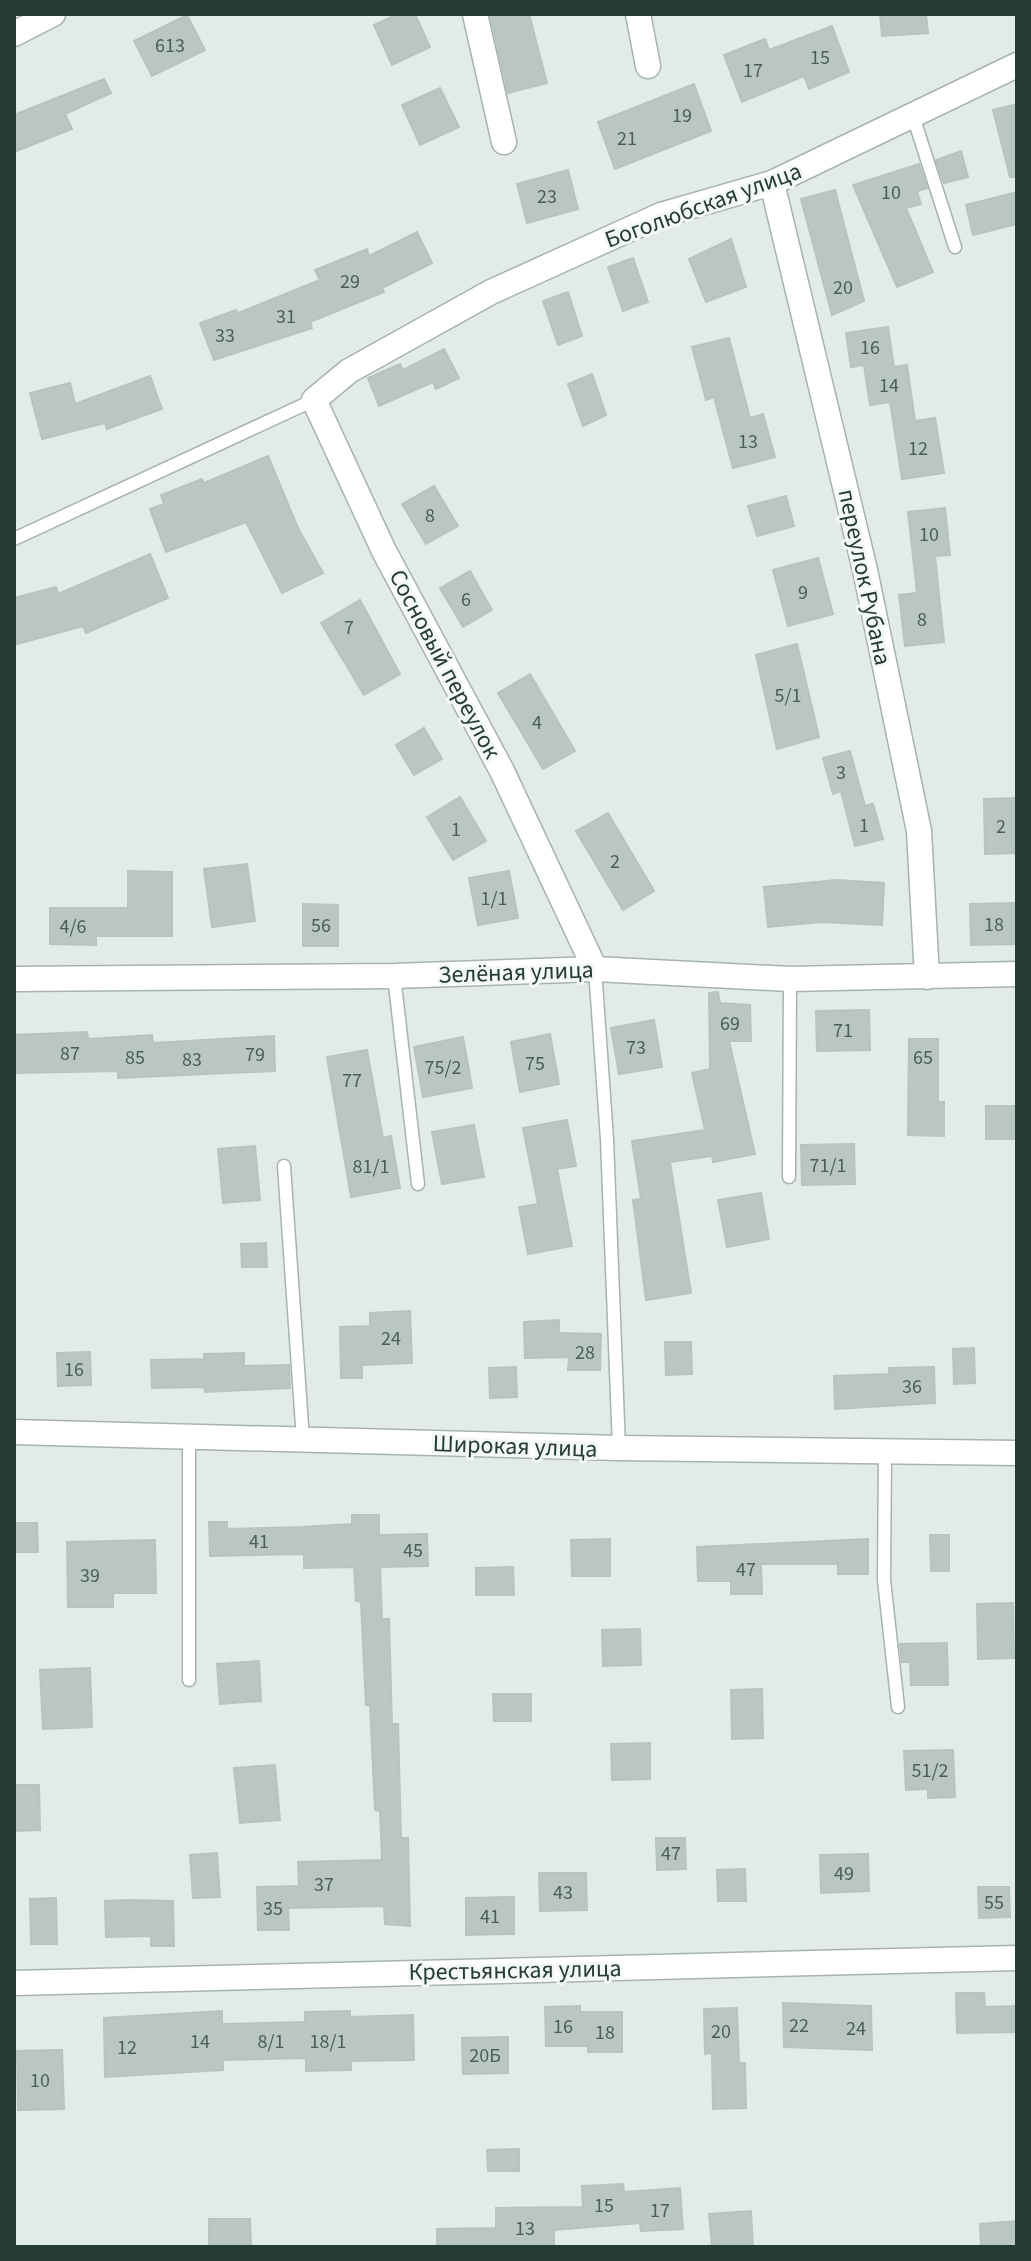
<svg xmlns="http://www.w3.org/2000/svg" width="1031" height="2261" font-family="'Source Sans 3',sans-serif">
  <style>
    .building { fill: #b9c6c1; stroke: #b6c4bf; stroke-width: 2 }
    .lines { fill: none; stroke-linecap: round; stroke-linejoin: round }
    .service-casing { stroke: #a6b3af; stroke-width: 15 }
    .minor-casing { stroke: #a6b3af; stroke-width: 27 }
    .service { stroke: #fff; stroke-width: 12 }
    .minor { stroke: #fff; stroke-width: 24 }
    .labels { text-anchor: middle; stroke-width: 6; stroke-linejoin: round; paint-order: stroke }
    .number-label { font-size: 20px; fill: #4a5e59 }
    .street-label { font-size: 24px; fill: #253b36; stroke: #f3f8f6 }
  </style>
  <rect width="100%" height="100%" fill="#e3ebe8"/>
  <g class="building">
    <path d="M398,14H415L430,47L392,65L374,25Z"/>
    <path d="M490,14H529L547,83L508,93Z"/>
    <path d="M880,14H926L928,33L882,36Z"/>
    <path d="M187,15L205,50L152,76L134,41Z"/>
    <path d="M832,26L849,72L809,89L804,76L742,102L724,55L765,39L769,50Z"/>
    <path d="M104,79L111,93L65,114L72,129L14,152V115Z"/>
    <path d="M694,84L711,131L615,169L598,122Z"/>
    <path d="M440,88L459,127L420,145L402,105Z"/>
    <path d="M1017,104V177H1010L993,110Z"/>
    <path d="M961,151L968,177L944,183L936,160Z"/>
    <path d="M919,164L927,188L917,191L921,204L906,208L933,272L897,287L853,185Z"/>
    <path d="M568,170L578,209L527,223L517,184Z"/>
    <path d="M835,190L864,301L832,315L801,199Z"/>
    <path d="M1017,192V224L973,235L966,205Z"/>
    <path d="M417,232L432,263L382,288L384,292L310,322L312,328L214,360L200,323L236,310L238,313L320,280L315,270L367,249L369,256Z"/>
    <path d="M731,239L746,287L706,302L689,259Z"/>
    <path d="M633,258L648,302L623,311L608,267Z"/>
    <path d="M568,292L582,336L558,345L543,301Z"/>
    <path d="M888,327L894,367L907,365L915,421L935,418L944,473L902,479L890,402L870,405L864,365L851,367L846,333Z"/>
    <path d="M729,338L750,418L763,414L775,457L733,468L714,397L706,400L692,347Z"/>
    <path d="M444,349L459,378L436,389L433,382L379,406L368,378L400,364L403,370Z"/>
    <path d="M592,374L606,415L583,426L568,384Z"/>
    <path d="M150,376L162,409L107,429L105,423L42,439L30,393L70,383L75,404Z"/>
    <path d="M268,456L298,528L323,573L282,593L246,522L166,552L150,509L164,504L161,495L202,479L204,483Z"/>
    <path d="M434,486L458,526L426,544L402,504Z"/>
    <path d="M786,496L794,526L757,536L748,506Z"/>
    <path d="M945,508L950,555L935,556L944,642L905,646L899,595L917,593L908,512Z"/>
    <path d="M150,554L168,598L86,633L83,626L14,645V598L56,587L58,594Z"/>
    <path d="M818,558L833,614L788,626L773,570Z"/>
    <path d="M470,571L492,610L463,627L440,588Z"/>
    <path d="M360,600L400,674L364,695L321,623Z"/>
    <path d="M797,644L819,737L777,749L756,655Z"/>
    <path d="M530,674L575,751L543,769L498,693Z"/>
    <path d="M424,728L442,759L414,775L396,745Z"/>
    <path d="M850,751L865,806L873,804L883,839L855,846L841,791L833,794L823,758Z"/>
    <path d="M460,797L486,841L453,860L427,817Z"/>
    <path d="M1017,798V853L985,854L984,799Z"/>
    <path d="M608,813L654,891L623,910L576,831Z"/>
    <path d="M247,864L255,921L212,927L204,869Z"/>
    <path d="M128,871L172,872V936H96V945L50,944V908H128Z"/>
    <path d="M509,871L518,918L478,925L469,878Z"/>
    <path d="M837,880L884,883L882,925L821,922L768,927L764,887Z"/>
    <path d="M1017,903V944L971,945L970,904Z"/>
    <path d="M303,904L338,905V946H303Z"/>
    <path d="M718,992L720,1003L750,1005L751,1041H729L755,1154L713,1162L712,1156L670,1162L691,1293L646,1300L633,1200L641,1199L632,1141L705,1130L692,1073L710,1069L709,993Z"/>
    <path d="M869,1010L870,1050L817,1051L816,1011Z"/>
    <path d="M654,1020L662,1067L619,1074L611,1028Z"/>
    <path d="M87,1032L88,1039L152,1035L153,1043L274,1036L275,1071L118,1078V1071L14,1073V1035Z"/>
    <path d="M550,1034L559,1084L520,1092L511,1042Z"/>
    <path d="M463,1037L472,1088L423,1097L414,1047Z"/>
    <path d="M909,1039H938V1102H944V1136L908,1135Z"/>
    <path d="M367,1050L383,1138L391,1136L400,1188L351,1197L327,1057Z"/>
    <rect x="986" y="1106" width="31" height="33"/>
    <path d="M567,1120L576,1166L557,1169L572,1246L528,1254L519,1207L538,1204L523,1128Z"/>
    <path d="M474,1125L484,1177L442,1184L432,1132Z"/>
    <path d="M854,1144L855,1184L802,1185L801,1145Z"/>
    <path d="M255,1146L260,1200L223,1203L218,1149Z"/>
    <path d="M761,1193L769,1239L727,1247L718,1200Z"/>
    <path d="M266,1243L267,1267H242L241,1244Z"/>
    <path d="M410,1311L412,1363L362,1365V1378H341L340,1327L370,1326V1313Z"/>
    <path d="M559,1320V1333L601,1334L600,1370H568L569,1357L525,1358L524,1322Z"/>
    <path d="M665,1342H691L692,1374L666,1375Z"/>
    <path d="M974,1348L975,1383L954,1384L953,1349Z"/>
    <path d="M90,1352L91,1385L58,1386L57,1353Z"/>
    <path d="M244,1353V1366L289,1365L290,1388L205,1392L204,1387L152,1388L151,1360L204,1359V1354Z"/>
    <path d="M516,1367L517,1397L490,1398L489,1368Z"/>
    <path d="M934,1367L935,1403L835,1409L834,1376L889,1374V1368Z"/>
    <path d="M352,1515H379V1535L427,1534L428,1566L380,1567L382,1619H389L392,1724H398L401,1838H408L410,1926L385,1924L384,1906L288,1908L289,1930H258L257,1887L299,1886L298,1862L382,1860L380,1811L375,1810L370,1705H366L361,1602L356,1601L354,1567L304,1568V1554L210,1556L209,1522H227V1529L303,1527L352,1524Z"/>
    <path d="M14,1523H37L38,1552H14Z"/>
    <path d="M930,1535H949V1571H931Z"/>
    <path d="M610,1539V1576H572L571,1540Z"/>
    <path d="M868,1539V1574H838V1564H761L762,1594H731V1581H698L697,1547Z"/>
    <path d="M155,1540L156,1593H113V1607H68L67,1542Z"/>
    <path d="M513,1567L514,1595H476V1568Z"/>
    <path d="M1013,1603L1014,1658L978,1659L977,1604Z"/>
    <path d="M640,1629L641,1665L603,1666L602,1630Z"/>
    <path d="M947,1643L948,1685H911L910,1662H902L900,1644Z"/>
    <path d="M259,1661L261,1701L220,1704L217,1664Z"/>
    <path d="M90,1668L92,1727L43,1729L40,1670Z"/>
    <path d="M762,1689L763,1738L732,1739L731,1690Z"/>
    <path d="M493,1694H531V1721H494Z"/>
    <path d="M650,1743V1779L612,1780L611,1744Z"/>
    <path d="M953,1750L955,1797L928,1798V1789L906,1790L904,1751Z"/>
    <path d="M275,1765L280,1820L240,1823L234,1768Z"/>
    <path d="M14,1785H39L40,1830L14,1831Z"/>
    <path d="M656,1838H685L686,1869L657,1870Z"/>
    <path d="M217,1853L220,1897L193,1898L190,1855Z"/>
    <path d="M868,1854L869,1891L821,1893L820,1855Z"/>
    <path d="M745,1869L746,1901H718L717,1870Z"/>
    <path d="M539,1873H586L587,1910L540,1911Z"/>
    <path d="M978,1887H1009L1010,1917L979,1918Z"/>
    <path d="M514,1897V1934L466,1935V1898Z"/>
    <path d="M56,1898L57,1944H31L30,1899Z"/>
    <path d="M128,1900L173,1901L174,1946H151V1936L106,1937L105,1901Z"/>
    <path d="M956,1993H984L985,2007L1017,2006V2032L957,2033Z"/>
    <path d="M783,2003L871,2006L872,2050L784,2047Z"/>
    <path d="M580,2006V2012H622V2052H588V2046H546L545,2007Z"/>
    <path d="M737,2008L739,2063H745L746,2108L713,2109L712,2053L705,2054L704,2009Z"/>
    <path d="M222,2011V2024L305,2022V2012L350,2011V2017L413,2015L414,2060L351,2061V2070L306,2071V2058L223,2060V2070L105,2077L104,2018Z"/>
    <path d="M508,2037V2073L463,2074L462,2038Z"/>
    <path d="M62,2050L64,2109L18,2110L17,2051Z"/>
    <path d="M519,2149V2171H488L487,2150Z"/>
    <path d="M623,2184L624,2192L680,2188L683,2229L641,2231L640,2223L554,2230V2247H437V2229L496,2228V2208L583,2207L582,2186Z"/>
    <path d="M751,2211L753,2247H712L709,2214Z"/>
    <path d="M209,2219H250L251,2247H209Z"/>
    <path d="M1017,2221V2247H981L980,2224Z"/>
  </g>
  <g class="lines">
    <g class="service-casing">
      <g id="service">
        <path d="M913,116L955,247"/>
        <path d="M14,539L314,400"/>
        <path d="M595,969L607,1139L619,1448"/>
        <path d="M394,976L418,1184"/>
        <path d="M284,1166L303,1440"/>
        <path d="M789,1177L790,979"/>
        <path d="M189,1437V1680"/>
        <path d="M885,1451L884,1580L898,1707"/>
      </g>
    </g>
    <g class="minor-casing">
      <g id="minor">
        <path d="M475,14L504,142"/>
        <path d="M638,14L648,66"/>
        <path d="M14,34L53,14"/>
        <path d="M772,183L865,570L919,831L927,977"/>
        <path d="M595,969L502,771L384,551L314,400L349,371L491,292L661,215L772,183L1017,65"/>
        <path d="M14,979L394,976L595,969L790,979L1017,974"/>
        <path d="M14,1432L619,1448L1017,1453"/>
        <path d="M14,1983L1017,1958"/>
      </g>
    </g>
    <use href="#service" class="service"/>
    <use href="#minor" class="minor"/>
  </g>
  <g class="labels">
    <g class="number-label">
      <text x="170" y="52">613</text>
      <text x="820" y="64">15</text>
      <text x="753" y="77">17</text>
      <text x="682" y="122">19</text>
      <text x="627" y="145">21</text>
      <text x="891" y="199">10</text>
      <text x="547" y="203">23</text>
      <text x="350" y="288">29</text>
      <text x="843" y="294">20</text>
      <text x="286" y="323">31</text>
      <text x="225" y="342">33</text>
      <text x="870" y="354">16</text>
      <text x="889" y="392">14</text>
      <text x="748" y="448">13</text>
      <text x="918" y="455">12</text>
      <text x="430" y="522">8</text>
      <text x="929" y="541">10</text>
      <text x="803" y="599">9</text>
      <text x="466" y="606">6</text>
      <text x="922" y="626">8</text>
      <text x="349" y="634">7</text>
      <text x="788" y="702">5/1</text>
      <text x="537" y="729">4</text>
      <text x="841" y="779">3</text>
      <text x="864" y="832">1</text>
      <text x="1001" y="833">2</text>
      <text x="456" y="836">1</text>
      <text x="615" y="868">2</text>
      <text x="494" y="905">1/1</text>
      <text x="994" y="931">18</text>
      <text x="321" y="932">56</text>
      <text x="73" y="933">4/6</text>
      <text x="730" y="1030">69</text>
      <text x="843" y="1037">71</text>
      <text x="636" y="1054">73</text>
      <text x="70" y="1060">87</text>
      <text x="255" y="1061">79</text>
      <text x="135" y="1064">85</text>
      <text x="923" y="1064">65</text>
      <text x="192" y="1066">83</text>
      <text x="535" y="1070">75</text>
      <text x="443" y="1074">75/2</text>
      <text x="352" y="1087">77</text>
      <text x="828" y="1172">71/1</text>
      <text x="371" y="1173">81/1</text>
      <text x="391" y="1345">24</text>
      <text x="585" y="1359">28</text>
      <text x="74" y="1376">16</text>
      <text x="912" y="1393">36</text>
      <text x="259" y="1548">41</text>
      <text x="413" y="1557">45</text>
      <text x="746" y="1576">47</text>
      <text x="90" y="1582">39</text>
      <text x="930" y="1777">51/2</text>
      <text x="671" y="1860">47</text>
      <text x="844" y="1880">49</text>
      <text x="324" y="1891">37</text>
      <text x="563" y="1899">43</text>
      <text x="994" y="1909">55</text>
      <text x="273" y="1915">35</text>
      <text x="490" y="1923">41</text>
      <text x="799" y="2032">22</text>
      <text x="563" y="2033">16</text>
      <text x="856" y="2035">24</text>
      <text x="721" y="2038">20</text>
      <text x="605" y="2039">18</text>
      <text x="200" y="2048">14</text>
      <text x="271" y="2048">8/1</text>
      <text x="328" y="2048">18/1</text>
      <text x="127" y="2054">12</text>
      <text x="485" y="2062">20Б</text>
      <text x="40" y="2087">10</text>
      <text x="604" y="2212">15</text>
      <text x="660" y="2217">17</text>
      <text x="525" y="2235">13</text>
    </g>
    <g class="street-label">
      <text transform="translate(703 205) rotate(-20)" y="8">Боголюбская улица</text>
      <text transform="translate(865 577) rotate(78)" y="8">переулок Рубана</text>
      <text transform="translate(445 664) rotate(62)" y="8">Сосновый переулок</text>
      <text transform="translate(516 972) rotate(-2)" y="8">Зелёная улица</text>
      <text transform="translate(515 1446) rotate(2)" y="8">Широкая улица</text>
      <text transform="translate(515 1970) rotate(-1)" y="8">Крестьянская улица</text>
    </g>
  </g>
  <rect width="1031" height="2261" fill="none" stroke="#253b36" stroke-width="32"/>
</svg>
